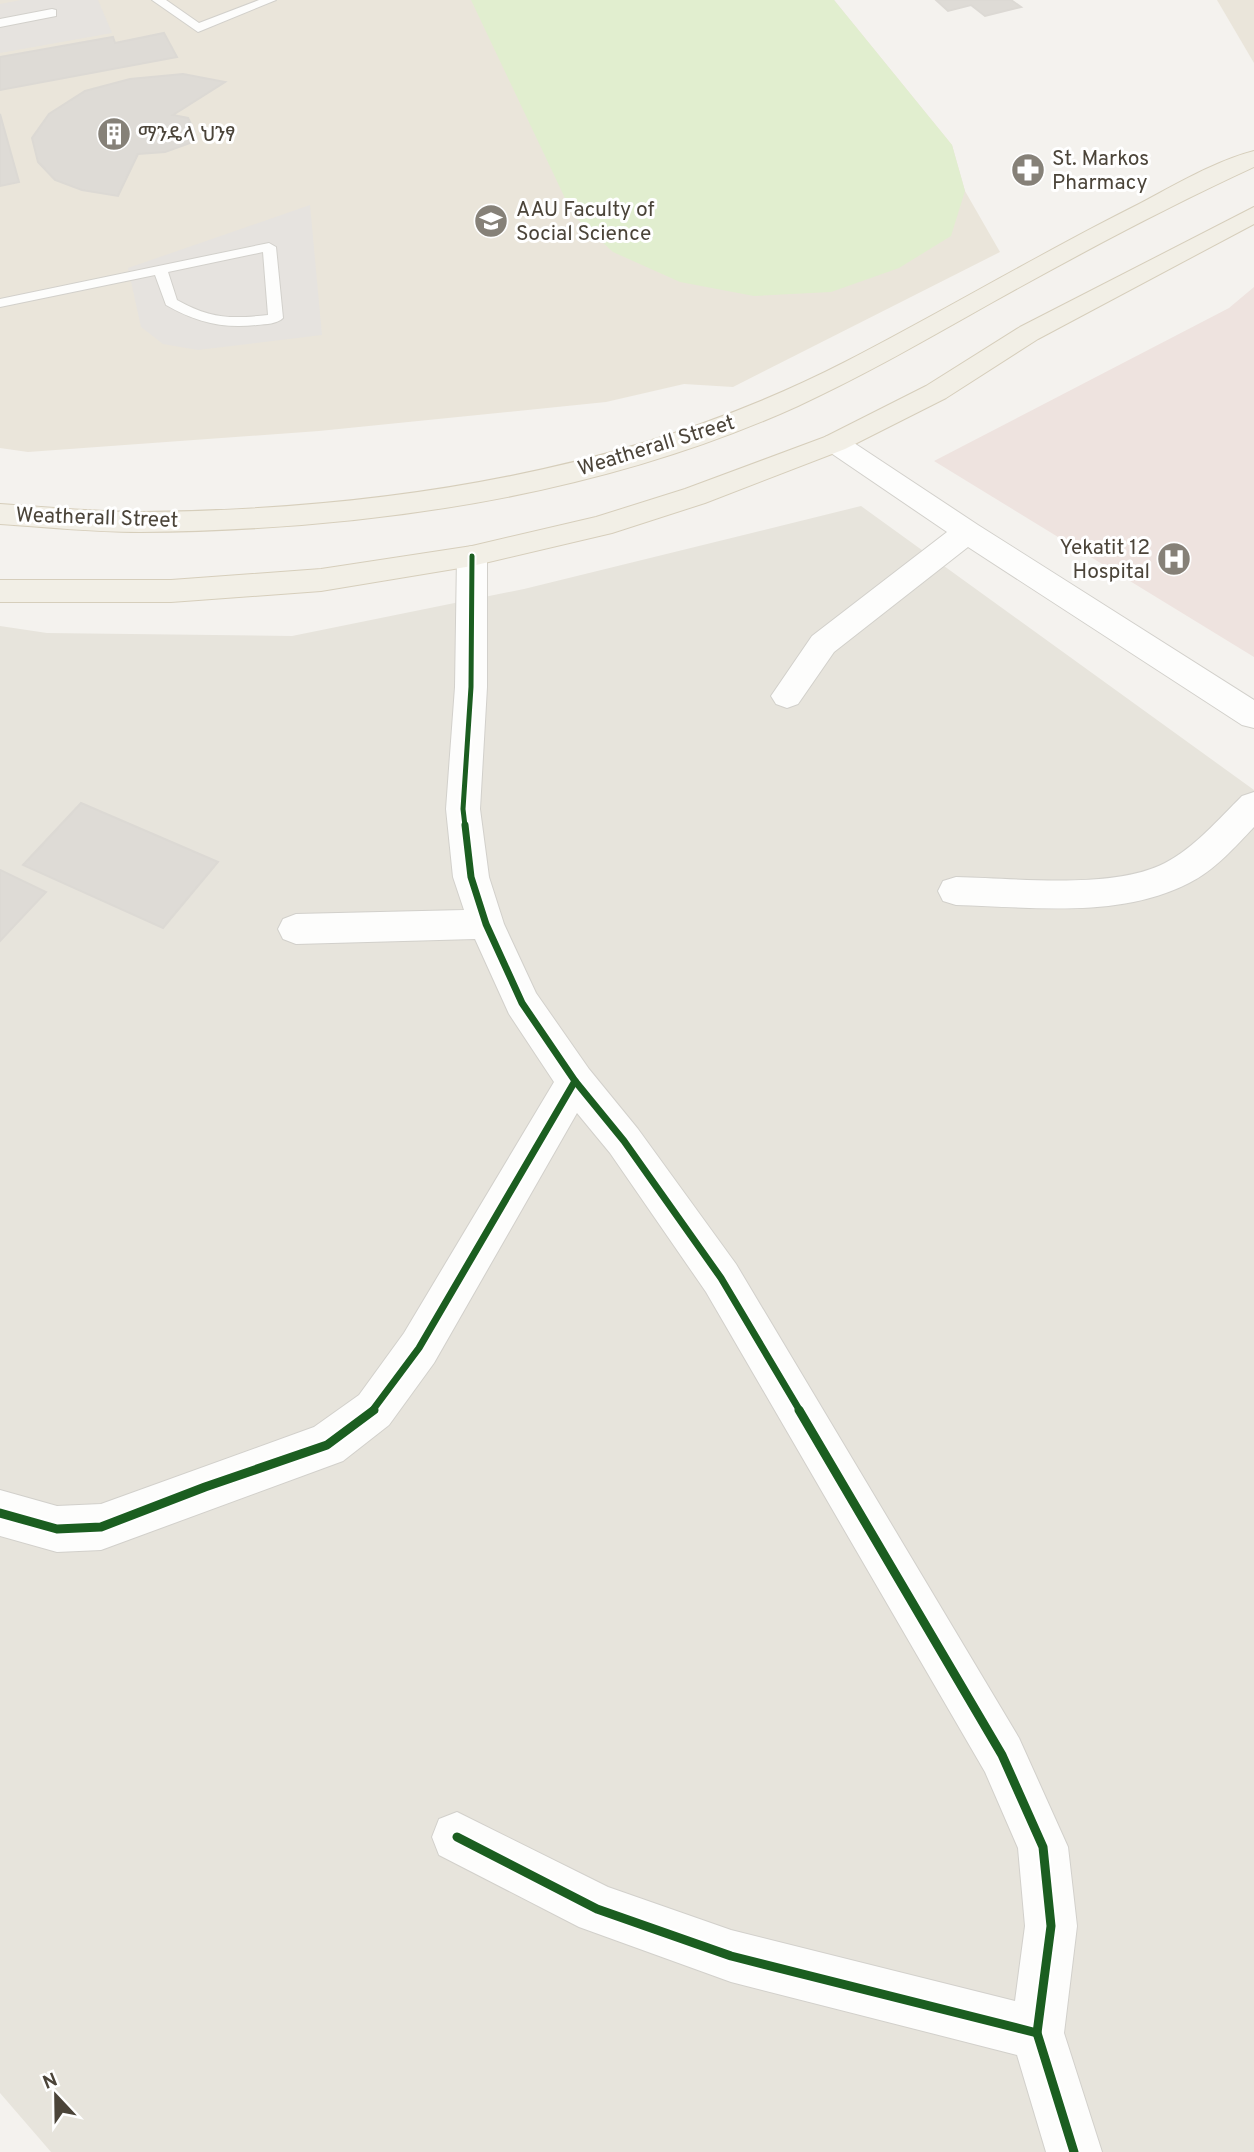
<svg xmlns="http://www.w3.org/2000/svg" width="1254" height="2152" font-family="Overpass,'Noto Sans Ethiopic',sans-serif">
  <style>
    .residential { fill: #e7e4dc }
    .education { fill: #eae5da }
    .medical { fill: #eee3df }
    .green { fill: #e1eecf }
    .parking { fill: #e6e3df }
    .building { fill: #dedbd6; stroke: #dcd9d4; stroke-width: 2 }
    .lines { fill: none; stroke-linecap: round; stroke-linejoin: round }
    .lane-casing { stroke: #d2d0cb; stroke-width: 2 }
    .street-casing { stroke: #d2d0cb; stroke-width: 2 }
    .primary-casing { stroke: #d6cebb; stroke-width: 2 }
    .lane { fill: #fdfdfc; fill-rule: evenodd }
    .street { fill: #fdfdfc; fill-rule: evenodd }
    .primary { fill: #f2efe6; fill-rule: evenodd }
    .cycleway-far2-casing { stroke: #fff; stroke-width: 9 }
    .cycleway-far1-casing { stroke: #fff; stroke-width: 11 }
    .cycleway-casing { stroke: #fff; stroke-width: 13 }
    .cycleway-far2 { stroke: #1b5e20; stroke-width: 5 }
    .cycleway-far1 { stroke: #1b5e20; stroke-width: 7 }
    .cycleway { stroke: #1b5e20; stroke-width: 9 }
    .labels { text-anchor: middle; stroke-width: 6; stroke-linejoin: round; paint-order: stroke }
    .far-poi-label { font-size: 21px; fill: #4b4439; stroke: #fff; text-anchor: start }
    .far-street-label { font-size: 21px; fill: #4b4439; stroke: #fff }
  </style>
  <rect width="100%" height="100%" fill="#f4f2ee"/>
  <path class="residential" d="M861,506L1254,790V2152H51L0,2093V626L47,633L292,636L524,589Z"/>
  <g class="education">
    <path d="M0,0H834L952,145L965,191L1000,252L733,387L684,384L606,402L319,431L28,452L0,448Z"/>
    <path d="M1217,0H1254V63Z"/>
  </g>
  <path class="medical" d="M1254,287V657L934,461L1229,308Z"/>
  <path class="green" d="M471,0H834L952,145L965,191L951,236L899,268L831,292L754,296L680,282L613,252L573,215Z"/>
  <g class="parking">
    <path d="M21,0H98L112,33L0,53V4Z"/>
    <path d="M310,205L322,335L198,350L163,344L141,327L128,268Z"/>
  </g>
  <g class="building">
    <path d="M936,0H1011L1021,7L985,16L971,5L948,11Z"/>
    <path d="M164,33L177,57L0,90V57L113,37L115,43Z"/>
    <path d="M183,74L225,82L173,115L188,118L194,130L190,143L165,152L138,154L118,196L82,190L55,180L38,162L32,138L49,114L85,91L130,79Z"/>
    <path d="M0,114L19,182L0,186Z"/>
    <path d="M81,803L218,862L163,928L23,865Z"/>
    <path d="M0,870L46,892L0,941Z"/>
  </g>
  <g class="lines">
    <g class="lane-casing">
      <g id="lane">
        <path d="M152,0H166L199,23L259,0H276L198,32Z"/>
        <path d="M52,9L56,10V16L0,27V19Z"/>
        <path d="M269,243L276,247L283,318C277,324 266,324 257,325C222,329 196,322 166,305L155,275L0,307V299ZM263,252L268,315C231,319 211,319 177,300L168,272Z"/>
      </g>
    </g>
    <g class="street-casing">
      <g id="street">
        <path d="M835,434L845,437L978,525L1254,700V728L1242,725L968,547L834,652L798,704L787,708L776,704L771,696L812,636L947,532L825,449L821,443L825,437Z"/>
        <path d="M472,546L483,549L487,556V687L480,809L489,877L504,924L536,993L589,1069L638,1129L736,1264L1019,1738L1068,1847L1077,1926L1064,2033L1102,2152H1046L1017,2055L731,1982L579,1927L439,1855L432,1837L439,1819L457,1812L608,1887L731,1930L1015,2001L1025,1926L1018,1848L985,1772L706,1292L610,1153L577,1113L434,1363L389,1425L343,1461L101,1550L57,1552L0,1536V1490L57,1506L101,1504L314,1427L359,1395L404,1333L554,1082L509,1014L475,939L296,944L283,939L278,929L283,919L296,914L464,910L453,877L446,809L455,687L457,556L461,549Z"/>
        <path d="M1254,792V827C1235,847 1214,871 1189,883C1119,919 1032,907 956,905L943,901L938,891L943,881L956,877C1015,878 1113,890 1165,863C1194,848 1219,819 1242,796Z"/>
      </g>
    </g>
    <g class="primary-casing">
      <g id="primary">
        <path d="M1254,151V167C1165,208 1079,254 993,302C929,338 865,375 798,406C595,498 362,530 140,532C93,532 47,527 0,524V504C47,507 93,512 140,512C381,510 629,473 845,362C944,311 1039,254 1139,204C1175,185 1215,161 1254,151Z"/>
        <path d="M1254,207V224L1038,339L946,398L845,449L705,503L612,533L472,566L321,591L171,602H0V580H171L321,569L472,546L596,517L685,489L825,437L926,386L1020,327Z"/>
      </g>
    </g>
    <use href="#lane" class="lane"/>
    <use href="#street" class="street"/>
    <use href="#primary" class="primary"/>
    <g class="cycleway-far2-casing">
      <path id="cycleway-far2" d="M465,826L463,809L471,687L472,556"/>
    </g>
    <g class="cycleway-far1-casing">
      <g id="cycleway-far1">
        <path d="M465,825L471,877L486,924L522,1003L575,1081L624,1141L721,1278L800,1411"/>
        <path d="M372,1411L419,1348L575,1081"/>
      </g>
    </g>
    <g class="cycleway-casing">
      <g id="cycleway">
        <path d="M799,1410L1002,1755L1043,1847L1051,1926L1037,2033L1074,2152"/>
        <path d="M0,1513L57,1529L101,1527L205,1487L327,1445L374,1410"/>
        <path d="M457,1837L597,1909L731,1956L1037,2033"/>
      </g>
    </g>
    <use href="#cycleway-far2" class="cycleway-far2"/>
    <use href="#cycleway-far1" class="cycleway-far1"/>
    <use href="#cycleway" class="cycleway"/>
  </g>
  <defs>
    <g id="building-disc" transform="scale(1.75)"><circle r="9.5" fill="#868178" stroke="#fff"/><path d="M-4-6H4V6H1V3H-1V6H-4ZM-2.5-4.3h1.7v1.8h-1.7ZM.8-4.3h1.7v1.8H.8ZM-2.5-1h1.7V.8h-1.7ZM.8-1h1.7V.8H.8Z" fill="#fff"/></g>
    <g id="pharmacy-disc" transform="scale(1.75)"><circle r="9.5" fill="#868178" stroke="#fff"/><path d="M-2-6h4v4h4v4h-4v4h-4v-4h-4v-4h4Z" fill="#fff"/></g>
    <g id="university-disc" transform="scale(1.75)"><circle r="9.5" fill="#868178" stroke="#fff"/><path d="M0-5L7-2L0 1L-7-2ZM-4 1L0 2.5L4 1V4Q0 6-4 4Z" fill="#fff"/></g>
    <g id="hospital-disc" transform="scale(1.75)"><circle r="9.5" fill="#868178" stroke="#fff"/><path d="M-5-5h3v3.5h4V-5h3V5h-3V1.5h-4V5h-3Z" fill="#fff"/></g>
  </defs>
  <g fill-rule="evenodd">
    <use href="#building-disc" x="114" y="134"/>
    <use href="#pharmacy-disc" x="1028" y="170"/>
    <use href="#university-disc" x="491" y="221"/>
    <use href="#hospital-disc" x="1174" y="559"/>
  </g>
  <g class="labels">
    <g class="far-poi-label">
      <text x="138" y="141">ማንዴላ ህንፃ</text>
      <text x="1052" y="165">St. Markos<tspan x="1052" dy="24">Pharmacy</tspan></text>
      <text x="516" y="216">AAU Faculty of<tspan x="516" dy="24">Social Science</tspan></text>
      <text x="1150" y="554" text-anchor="end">Yekatit 12<tspan x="1150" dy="24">Hospital</tspan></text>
    </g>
    <g class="far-street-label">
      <text transform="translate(656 445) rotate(-17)" y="7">Weatherall Street</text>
      <text transform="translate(97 517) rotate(2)" y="7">Weatherall Street</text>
    </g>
  </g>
  <g transform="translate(56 2096) rotate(338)" stroke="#ffffff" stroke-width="5" paint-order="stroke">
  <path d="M0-5L12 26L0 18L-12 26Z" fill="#4b4439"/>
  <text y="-10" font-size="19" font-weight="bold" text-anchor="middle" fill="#4b4439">N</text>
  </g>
</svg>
